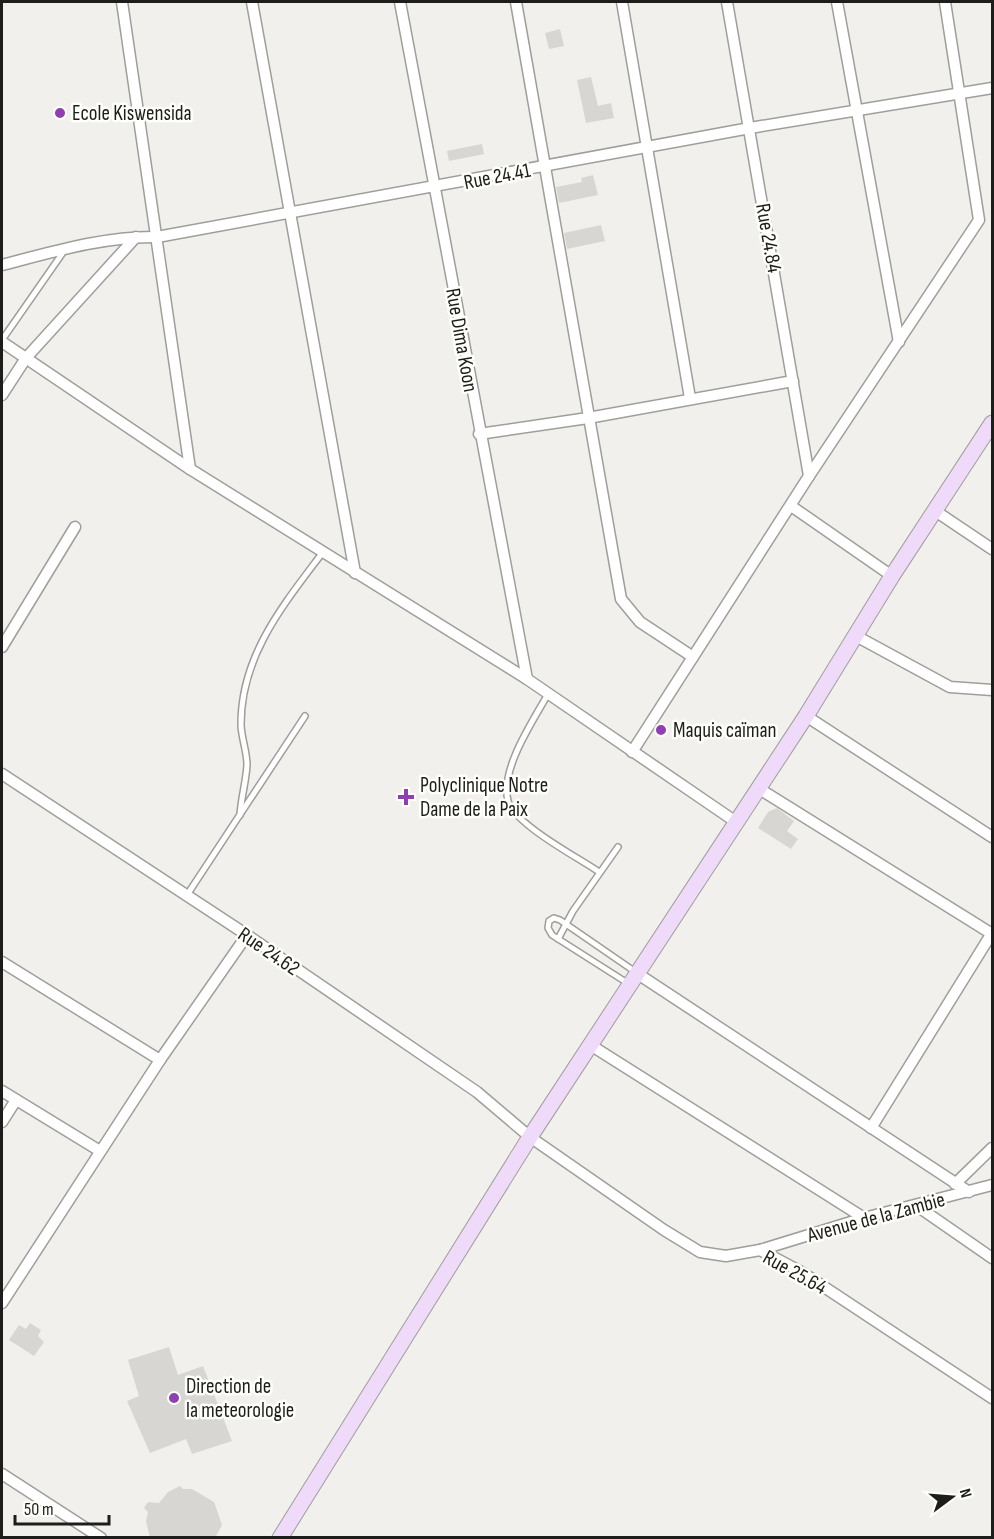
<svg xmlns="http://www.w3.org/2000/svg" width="994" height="1539" font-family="'Sofia Sans Condensed',sans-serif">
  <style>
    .building { fill: #d7d6d2 }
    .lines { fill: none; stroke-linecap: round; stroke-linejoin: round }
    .lane-casing { stroke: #9f9e9b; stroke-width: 8 }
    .street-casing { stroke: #9f9e9b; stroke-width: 13 }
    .secondary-casing { stroke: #9f9e9b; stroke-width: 17 }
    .lane { stroke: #fff; stroke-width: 5 }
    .street { stroke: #fff; stroke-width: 10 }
    .secondary { stroke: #f0dafa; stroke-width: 15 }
    .poi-dot { fill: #8e40b0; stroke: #fefefa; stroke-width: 2 }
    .labels { text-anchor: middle; stroke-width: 5; stroke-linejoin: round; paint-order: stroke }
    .poi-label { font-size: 21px; fill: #1d1d1b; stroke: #fefefa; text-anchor: start }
    .street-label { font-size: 21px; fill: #1d1d1b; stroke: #fefefa }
  </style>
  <rect width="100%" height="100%" fill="#f1f0ed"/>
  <g class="building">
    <path d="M560,29L564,46L549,49L545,33Z"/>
    <path d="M591,77L598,106L611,103L614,118L586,123L577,80Z"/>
    <path d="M482,144L484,154L449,161L447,151Z"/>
    <path d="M593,175L598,195L559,203L556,187L582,182L581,178Z"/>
    <path d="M601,225L605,241L567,249L564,233Z"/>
    <path d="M777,808L794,821L787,831L798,839L791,849L758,828L768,812Z"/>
    <path d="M30,1323L41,1330L38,1336L44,1342L34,1356L9,1340L19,1325L26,1329Z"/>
    <path d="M169,1347L178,1375L203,1366L232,1441L192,1454L186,1439L150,1453L127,1401L139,1396L128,1360Z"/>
    <path d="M180,1486L183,1489H192L214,1502L222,1525L215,1538H150L146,1521L148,1512L144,1508L148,1502L159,1503L168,1492Z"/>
  </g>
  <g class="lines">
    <g class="lane-casing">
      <g id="lane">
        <path d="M2,340L64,251"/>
        <path d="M548,694C533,721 500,769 508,801C514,824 579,858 599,872"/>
        <path d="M240,815C241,798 246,782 247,765C247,751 241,737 241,724C241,655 284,604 323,552"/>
        <path d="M187,895L305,716"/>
        <path d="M558,939L573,911L618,847"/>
        <path d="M629,984L552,935L548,928L549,921L554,918L560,920L637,973"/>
      </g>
    </g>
    <g class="street-casing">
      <g id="street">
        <path d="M122,2L190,469"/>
        <path d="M252,2L355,573"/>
        <path d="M400,2L527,679"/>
        <path d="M516,2L621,599L640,622L693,657"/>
        <path d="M622,2L690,398"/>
        <path d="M727,2L809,476"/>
        <path d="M837,2L899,342"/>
        <path d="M2,265C52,252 105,236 157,237L750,128L992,88"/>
        <path d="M2,342L190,469L527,679L736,822"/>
        <path d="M2,395L26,358L136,237"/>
        <path d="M479,434L588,418L793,381"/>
        <path d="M791,506L892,576"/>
        <path d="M937,512L992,549"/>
        <path d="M856,636L950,687L992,690"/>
        <path d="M2,647L75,527"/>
        <path d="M806,716L992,837"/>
        <path d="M632,752L809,476L979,220L945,2"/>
        <path d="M2,774L247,935L477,1092L530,1137L664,1230L700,1252L726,1256L760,1250L864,1218L992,1185"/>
        <path d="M758,788L992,934"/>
        <path d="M2,962L160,1060"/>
        <path d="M638,974L969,1192"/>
        <path d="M592,1046L864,1218"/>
        <path d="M2,1091L100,1151"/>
        <path d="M2,1122L16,1100"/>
        <path d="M871,1128L992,933"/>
        <path d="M955,1184L992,1148"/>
        <path d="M917,1206L992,1258"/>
        <path d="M760,1250L803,1273L992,1398"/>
        <path d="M2,1303L160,1060L247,935"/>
        <path d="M2,1474L101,1538"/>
      </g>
    </g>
    <g class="secondary-casing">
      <path id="secondary" d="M280,1538L530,1137L806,716L892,576L992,423"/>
    </g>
    <use href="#lane" class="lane"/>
    <use href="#street" class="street"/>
    <use href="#secondary" class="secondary"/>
  </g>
  <g class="poi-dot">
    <circle cx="60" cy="113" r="6"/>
    <circle cx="661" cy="730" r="6"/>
    <path d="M403 788h6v6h6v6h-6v6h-6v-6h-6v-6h6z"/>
    <circle cx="174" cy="1398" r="6"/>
  </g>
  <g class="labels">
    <g class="poi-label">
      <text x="72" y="120">Ecole Kiswensida</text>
      <text x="673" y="737">Maquis caïman</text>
      <text x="420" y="792">Polyclinique Notre<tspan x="420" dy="24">Dame de la Paix</tspan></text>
      <text x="186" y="1393">Direction de<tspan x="186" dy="24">la meteorologie</tspan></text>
    </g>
    <g class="street-label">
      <text transform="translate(497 176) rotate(-11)" y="7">Rue 24.41</text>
      <text transform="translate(769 238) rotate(80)" y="7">Rue 24.84</text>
      <text transform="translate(462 340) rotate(80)" y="7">Rue Dima Koon</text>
      <text transform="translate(269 951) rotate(34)" y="7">Rue 24.62</text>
      <text transform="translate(876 1217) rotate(-15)" y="7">Avenue de la Zambie</text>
      <text transform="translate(795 1272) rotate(29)" y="7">Rue 25.64</text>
    </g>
  </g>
  <rect width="994" height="1539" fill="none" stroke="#1d1d1b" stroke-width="6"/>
  <g transform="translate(952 1497) rotate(74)" stroke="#fefefa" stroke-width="4.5" paint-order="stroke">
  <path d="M0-4.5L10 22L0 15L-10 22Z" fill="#1d1d1b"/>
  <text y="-9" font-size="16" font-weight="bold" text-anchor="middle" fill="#1d1d1b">N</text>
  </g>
  <path d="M15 1515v9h94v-9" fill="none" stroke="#1d1d1b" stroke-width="3"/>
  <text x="24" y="1515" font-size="18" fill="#1d1d1b" stroke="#fefefa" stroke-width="4.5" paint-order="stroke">50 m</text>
</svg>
